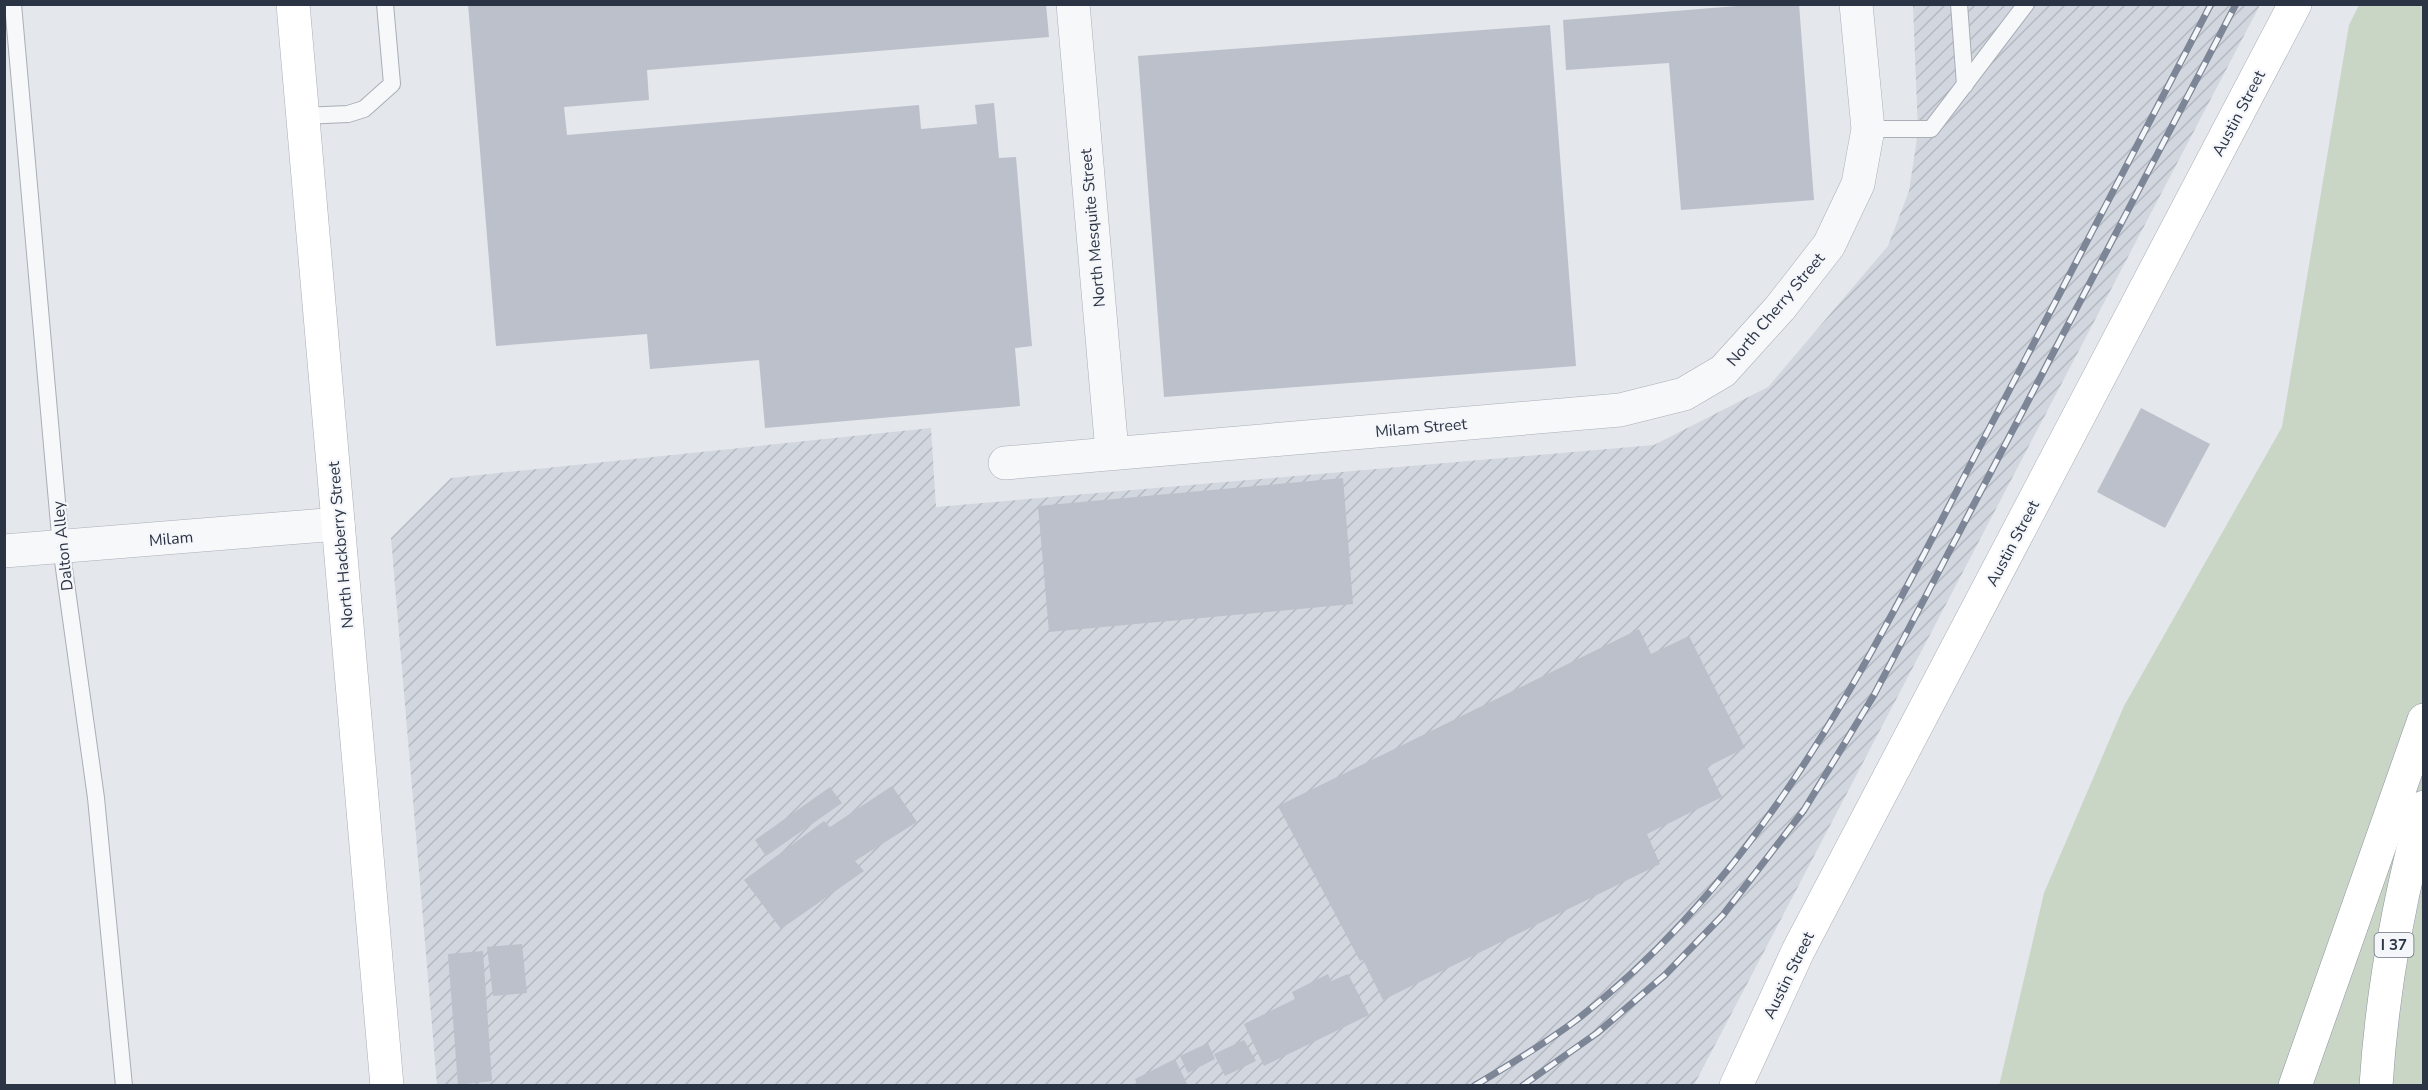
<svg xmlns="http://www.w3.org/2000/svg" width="2428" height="1090" font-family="'Nunito Sans',sans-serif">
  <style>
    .industrial { fill: url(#industrial-furrows) }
    .green { fill: #c9d6c5 }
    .building { fill: #bbc0ca }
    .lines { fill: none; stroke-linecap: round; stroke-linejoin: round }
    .lane-casing { stroke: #a9aeb7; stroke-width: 18 }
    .street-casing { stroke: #a9aeb7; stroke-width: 34 }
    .secondary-casing { stroke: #a9aeb7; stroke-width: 34 }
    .highway-casing { stroke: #8b94a3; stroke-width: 34 }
    .lane { stroke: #f7f8fa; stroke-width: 16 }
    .street { stroke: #f7f8fa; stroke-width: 33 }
    .secondary { stroke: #fff; stroke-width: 33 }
    .highway { stroke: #fff; stroke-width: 33 }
    .rail-casing { stroke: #7d8696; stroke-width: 7 }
    .rail { stroke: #f4f6f9; stroke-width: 4.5; stroke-dasharray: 14; stroke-linecap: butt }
    .labels { text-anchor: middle; stroke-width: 4.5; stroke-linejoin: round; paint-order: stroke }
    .shield { fill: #f4f6f9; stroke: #676e7b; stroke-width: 1.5 }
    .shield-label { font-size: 15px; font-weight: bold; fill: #2b3445 }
    .street-label { font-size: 16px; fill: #2b3445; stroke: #f4f6f9 }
  </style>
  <defs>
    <pattern id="industrial-furrows" width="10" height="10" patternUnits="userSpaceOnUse" patternTransform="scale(1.5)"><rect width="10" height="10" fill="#d2d6de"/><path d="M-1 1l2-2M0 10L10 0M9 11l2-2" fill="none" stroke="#b4b8c0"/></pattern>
  </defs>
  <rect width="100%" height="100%" fill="#e4e7ec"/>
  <path class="industrial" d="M1913,5H2260L1694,1085H437L391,538L451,478L931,428L936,507L1654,445L1768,387L1888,246L1909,191L1918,132Z"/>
  <path class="green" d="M2359,5H2423V1085L1999,1086L2044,893L2124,706L2282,427L2349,25Z"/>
  <g class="building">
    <path d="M468,4H1046L1049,37L647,70L649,100L564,107L567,135L919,105L921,129L977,124L975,105L994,103L999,158L1016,157L1032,346L1015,348L1020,406L765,428L759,360L650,369L647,334L496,346Z"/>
    <path d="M1762,4H1799L1814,200L1681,210L1669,63L1566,70L1563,20Z"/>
    <path d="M1550,25L1576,366L1164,397L1138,56Z"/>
    <path d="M2141,408L2210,444L2165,528L2097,492Z"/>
    <path d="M1343,478L1353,604L1049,632L1038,506Z"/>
    <path d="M1639,629L1651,654L1689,636L1745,748L1707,767L1722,797L1647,834L1660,864L1383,1000L1363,960L1360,961L1278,806Z"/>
    <path d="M892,786L917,822L855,861L864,871L781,929L744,880L824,821L830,827Z"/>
    <path d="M830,787L842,803L766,856L755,840Z"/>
    <path d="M522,944L527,993L493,996L487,947Z"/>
    <path d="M483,951L492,1081L458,1085L448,954Z"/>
    <path d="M1328,974L1331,981L1348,974L1369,1015L1264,1066L1244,1024L1295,999L1292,992Z"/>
    <path d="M1244,1040L1256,1061L1225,1076L1214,1054Z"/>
    <path d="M1208,1043L1215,1059L1188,1073L1180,1056Z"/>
    <path d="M1175,1059L1188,1086H1138L1135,1079Z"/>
  </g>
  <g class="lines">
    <g class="lane-casing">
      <g id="lane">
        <path d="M13,4L61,547L96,798L124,1086"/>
        <path d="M1959,4L1965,85"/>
        <path d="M302,116L348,114L364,109L392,84L385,4"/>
        <path d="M1868,129H1931L2026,4"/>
      </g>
    </g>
    <g class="street-casing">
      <g id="street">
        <path d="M1073,4L1112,452"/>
        <path d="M1005,463L1620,410L1684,394L1723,371L1780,308L1829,245L1858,184L1868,129L1856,4"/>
        <path d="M4,551L338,524"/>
      </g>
    </g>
    <g class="secondary-casing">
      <g id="secondary">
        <path d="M293,4L387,1086"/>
        <path d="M1736,1086L1798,951L2295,4"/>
      </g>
    </g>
    <g class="highway-casing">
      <g id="highway">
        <path d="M2295,1086L2424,720"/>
        <path d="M2376,1086C2382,992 2399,898 2424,807"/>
      </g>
    </g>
    <use href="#lane" class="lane"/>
    <use href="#street" class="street"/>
    <use href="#secondary" class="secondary"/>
    <use href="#highway" class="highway"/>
    <g class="rail-casing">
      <g id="rail">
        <path d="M1474,1086C1509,1065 1543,1045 1575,1021C1766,875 1871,656 1979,448C2056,300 2134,152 2211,4"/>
        <path d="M1522,1086L1597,1033L1665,975L1723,915L1804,810L1874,695L2236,4"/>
      </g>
    </g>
    <use href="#rail" class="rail"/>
  </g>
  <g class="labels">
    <rect class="shield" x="2374.5" y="933" width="39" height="24" rx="4.5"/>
    <g class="shield-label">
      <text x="2394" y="950">I 37</text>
    </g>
    <g class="street-label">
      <text transform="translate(2238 113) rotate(-62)" y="6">Austin Street</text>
      <text transform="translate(1092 228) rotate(-95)" y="6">North Mesquite Street</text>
      <text transform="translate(1775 309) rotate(-50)" y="6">North Cherry Street</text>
      <text transform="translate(1421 427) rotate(-5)" y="6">Milam Street</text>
      <text transform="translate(171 538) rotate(-5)" y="6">Milam</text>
      <text transform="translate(2012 543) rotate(-62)" y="6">Austin Street</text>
      <text transform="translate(340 545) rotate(-95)" y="6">North Hackberry Street</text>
      <text transform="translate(62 546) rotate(-96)" y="6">Dalton Alley</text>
      <text transform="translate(1788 975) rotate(-64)" y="6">Austin Street</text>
    </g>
  </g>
  <rect width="2428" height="1090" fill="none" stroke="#2b3445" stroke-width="12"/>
</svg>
